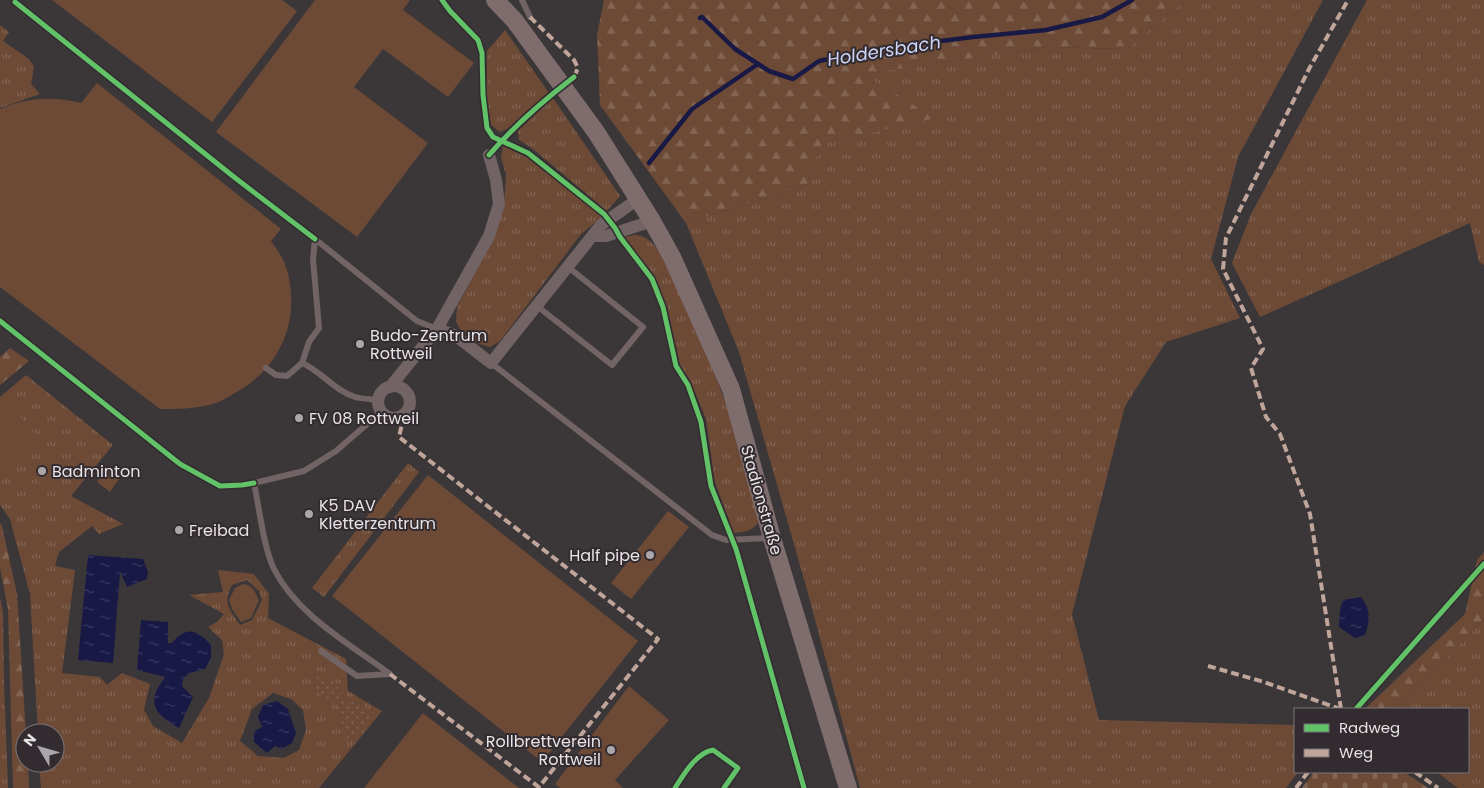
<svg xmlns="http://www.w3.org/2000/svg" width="1484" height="788" font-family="Poppins,sans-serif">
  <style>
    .grass { fill: url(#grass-tufts); fill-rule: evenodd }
    .forest { fill: url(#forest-firs) }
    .cemetery { fill: url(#cemetery-stones) }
    .park { fill: url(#park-dots) }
    .pitch { fill: #6d4a36 }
    .water { fill: url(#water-ripples) }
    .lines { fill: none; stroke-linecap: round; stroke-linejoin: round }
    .stream { stroke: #191946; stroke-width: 4.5 }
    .lane { stroke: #726364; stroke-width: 6 }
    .street { stroke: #726364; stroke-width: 12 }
    .secondary { stroke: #7f6c6d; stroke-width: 18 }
    .quiet { stroke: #c0a59a; stroke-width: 4; stroke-dasharray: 8 4; stroke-linecap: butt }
    .cycleway-casing { stroke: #322b2f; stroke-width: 8 }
    .cycleway { stroke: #61c268; stroke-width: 5 }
    .poi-dot { fill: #aba6a9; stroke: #322b2f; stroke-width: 2 }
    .labels { text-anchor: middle; stroke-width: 4; stroke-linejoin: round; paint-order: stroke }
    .poi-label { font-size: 16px; fill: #e7e2e5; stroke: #322b2f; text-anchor: start }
    .street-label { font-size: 16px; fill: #e7e2e5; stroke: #322b2f }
    .water-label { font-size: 18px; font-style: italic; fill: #ced5f7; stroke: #322b2f }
  </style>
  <defs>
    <pattern id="grass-tufts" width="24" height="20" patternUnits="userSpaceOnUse" patternTransform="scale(1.25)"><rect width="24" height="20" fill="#6d4a36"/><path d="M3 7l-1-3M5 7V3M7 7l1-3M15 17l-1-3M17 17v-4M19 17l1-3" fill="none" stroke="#826453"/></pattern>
    <pattern id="forest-firs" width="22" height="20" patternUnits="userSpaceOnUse" patternTransform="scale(1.25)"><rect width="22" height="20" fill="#6d4a36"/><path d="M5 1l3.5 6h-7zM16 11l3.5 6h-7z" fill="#826453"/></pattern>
    <pattern id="cemetery-stones" width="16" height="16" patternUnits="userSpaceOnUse" patternTransform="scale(1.25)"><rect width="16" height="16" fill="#6d4a36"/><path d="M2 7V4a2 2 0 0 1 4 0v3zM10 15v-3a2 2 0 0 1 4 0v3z" fill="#826453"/></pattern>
    <pattern id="park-dots" width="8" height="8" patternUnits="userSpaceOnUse" patternTransform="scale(1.25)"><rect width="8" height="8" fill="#6d4a36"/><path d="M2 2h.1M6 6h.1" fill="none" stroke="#826453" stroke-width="1.8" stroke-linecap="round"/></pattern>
    <pattern id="water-ripples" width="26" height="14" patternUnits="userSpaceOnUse" patternTransform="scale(1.25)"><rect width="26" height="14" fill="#191946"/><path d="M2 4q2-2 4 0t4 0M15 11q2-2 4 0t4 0" fill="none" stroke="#3a3a61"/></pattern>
  </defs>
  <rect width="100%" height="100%" fill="#3b3739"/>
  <g class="grass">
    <path d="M1185,0H1323L1238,157L1211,259L1240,318L1166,342L1125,406L1072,614L1099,720L1295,725V772H1298L1286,788H860L806,586L739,352L686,223L807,185L820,144L934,118L862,74L1048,47L1127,49Z"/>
    <path d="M1367,0H1484V265L1479,262L1470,223L1260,317L1232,263L1251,214Z"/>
    <path d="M0,25L9,32L3,41L29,59L34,67L31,84L40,94L0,108Z"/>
    <path d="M505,30L549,93L507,129L500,132L491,125L486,94L487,51Z"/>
    <path d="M553,98L620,196L607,211L533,149L519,140L518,131Z"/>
    <path d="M503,146L525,156L602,217L581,234L500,341L490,347L479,344L460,329L456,322L457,307L494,237L504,206L506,175L501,157Z"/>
    <path d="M634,235C640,235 646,237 651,242C668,259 677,286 687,308C704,347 721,387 734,428C744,458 751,489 760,520C753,531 746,532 734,533L715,483L706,419L691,383L680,365L667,306L654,275L624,237Z"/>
    <path d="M26,375L113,445L71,496L123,524L99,534L92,526L59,552L55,566L75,570L62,673L100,677L107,685L122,673L150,684L144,710L153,726L182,743L209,698L224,654L222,640L208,627L217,622L224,614L189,595L223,592L218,570L254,574L269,594L268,618L346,659L348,691L382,711L319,788H41L39,763H55V733H38L30,594L10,519L0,505V397ZM247,580L259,591L262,600L252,620L240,625C230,609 222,604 232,585ZM332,679L348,701L363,704L342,726ZM273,693L291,699L303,710L306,730L299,750L284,758L258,756L240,741L252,709Z"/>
    <path d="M408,463L419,472L324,597L312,588Z"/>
    <path d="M0,598L3,612L4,683L8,788H0Z"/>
    <path d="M1484,619V788H1458L1437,772H1468V709H1398Z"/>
  </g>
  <g class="forest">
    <path d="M604,0H1185L1127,49L1048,47L863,74L935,118L821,144L807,185L686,223L600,105L597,35Z"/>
    <path d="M10,348L29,361L0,385V357Z"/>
    <path d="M0,523L2,526L17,594L26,733L25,763H28L29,788H13L8,609L0,568Z"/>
    <path d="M1484,552V619L1398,709H1365L1465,614L1477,560Z"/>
  </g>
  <path class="cemetery" d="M1314,772H1404L1428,788H1302Z"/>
  <path class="park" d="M317,677L332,679L348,701L363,704L373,717L348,740L342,726L336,703L323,700L315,687Z"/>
  <g class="pitch">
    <path d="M52,0H282L297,11L212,122Z"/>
    <path d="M315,0H410L403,10L474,63L448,97L383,49L354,87L428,143L357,237L216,132Z"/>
    <path d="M97,83L281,229L271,241C276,249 282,256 285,264C302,312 284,364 240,390C231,395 220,403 209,405C193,409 176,409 160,409L0,287V109C27,97 53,96 81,103Z"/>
    <path d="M6,401L39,438L0,472V405Z"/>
    <path d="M44,459L54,473L40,483L30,469Z"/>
    <path d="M108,466L121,476L110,492L97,482Z"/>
    <path d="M428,475L638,641L542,762L332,596Z"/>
    <path d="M668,511L689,527L631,599L611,583Z"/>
    <path d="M243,584C253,585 255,592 259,600L251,618L241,622L232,609L229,600L235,588Z"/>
    <path d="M629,686L669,720L615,780L623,788H560L555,784Z"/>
    <path d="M423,713L519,788H364Z"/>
  </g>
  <g class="water">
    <path d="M88,555L143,559L148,572L147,579L127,587L120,572L113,663L78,660Z"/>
    <path d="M1361,597C1371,610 1370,620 1365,635L1355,638L1339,627L1340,610L1343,600Z"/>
    <path d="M141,620L168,622V643H172C186,626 197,629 211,645V658L205,669L189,673L183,679L182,686L193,697L179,728C167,721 150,711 155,695C157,688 162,682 165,677L137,670Z"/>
    <path d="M277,701L288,709L296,733L292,743L282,749L275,746L267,753L254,742V731L262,727L258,717L263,705Z"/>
  </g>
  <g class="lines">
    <g class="stream">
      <path d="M700,18L702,17L735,49L769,71L793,79L819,61L885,48L973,37L1046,30L1102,17L1132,0"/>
      <path d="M649,163L692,109L758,64"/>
    </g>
    <g class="lane">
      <path d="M522,0L530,17"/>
      <path d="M315,239L417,321L437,329"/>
      <path d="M537,306L612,365L643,327L568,267"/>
      <path d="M302,363C321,371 335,391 355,397C362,399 371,399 379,400"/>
      <path d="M491,363L712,535L726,540L771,538"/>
      <path d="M266,368L276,375L287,376L302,363L309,342L319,328L313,259L315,239"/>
      <path d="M321,651L357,676L390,674C350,644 297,615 274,569C264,549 259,507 254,483L304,471L336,451L381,412"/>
    </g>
    <g class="street">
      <path d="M594,236H606L652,221"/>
      <path d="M437,329L489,236L499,204L496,180L489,155"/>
      <circle cx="394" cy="402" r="16"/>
      <path d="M390,387L437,329L456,336L491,363L601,225L638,199"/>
    </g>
    <path class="secondary" d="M495,0L515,21L596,132L652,221L672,257L731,389L772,538L848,788"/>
    <g class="quiet">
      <path d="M530,17L574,60L578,68L574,77"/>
      <path d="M404,415L399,437L658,639L539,787"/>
      <path d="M1208,666L1264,682L1340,709"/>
      <path d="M390,674L540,788"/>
      <path d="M1341,709L1310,514L1280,434L1266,417L1251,368L1263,349L1223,269L1226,238L1309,69L1348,0"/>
      <path d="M1415,772L1438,788"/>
      <path d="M1296,788L1308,772"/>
    </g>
    <g class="cycleway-casing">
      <g id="cycleway">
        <path d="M442,0L450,11L478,40L482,53L483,95L487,128L493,137L528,153L604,214L615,228L620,237L652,279L663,307L676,366L688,385L701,422L711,486L736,549L804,788"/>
        <path d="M15,2L234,177L315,239"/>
        <path d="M489,155C514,126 544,100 574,77"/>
        <path d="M0,321L180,464L220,486L242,485L254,483"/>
        <path d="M1356,709L1484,564"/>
        <path d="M675,788C684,774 696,753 713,750L738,768L724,788"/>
      </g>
    </g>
    <use href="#cycleway" class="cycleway"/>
  </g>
  <g class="poi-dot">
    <circle cx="360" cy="344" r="5"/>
    <circle cx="299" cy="418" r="5"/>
    <circle cx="42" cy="471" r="5"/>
    <circle cx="309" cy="514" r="5"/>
    <circle cx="179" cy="530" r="5"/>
    <circle cx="650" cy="555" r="5"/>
    <circle cx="611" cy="750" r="5"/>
  </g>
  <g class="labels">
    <g class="poi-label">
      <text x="370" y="341">Budo-Zentrum<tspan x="370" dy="18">Rottweil</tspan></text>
      <text x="309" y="424">FV 08 Rottweil</text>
      <text x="52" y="477">Badminton</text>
      <text x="319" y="511">K5 DAV<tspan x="319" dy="18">Kletterzentrum</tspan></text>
      <text x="189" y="536">Freibad</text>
      <text x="640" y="561" text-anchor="end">Half pipe</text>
      <text x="601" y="747" text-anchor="end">Rollbrettverein<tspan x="601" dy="18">Rottweil</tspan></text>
    </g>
    <g class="street-label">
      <text transform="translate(762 500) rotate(74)" y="6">Stadionstraße</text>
    </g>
    <g class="water-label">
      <text transform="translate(884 51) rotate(-9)" y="6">Holdersbach</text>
    </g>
  </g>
  <rect x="1294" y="708" width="175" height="65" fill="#322b2f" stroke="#7a7478"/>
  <rect x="1304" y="724" width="25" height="8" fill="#61c268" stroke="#7a7478"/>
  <text x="1339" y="733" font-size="15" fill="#e7e2e5">Radweg</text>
  <rect x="1304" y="749" width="25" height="8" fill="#c0a59a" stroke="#7a7478"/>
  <text x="1339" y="758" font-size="15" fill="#e7e2e5">Weg</text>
  <g transform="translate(40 748) rotate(308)"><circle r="24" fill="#322b2f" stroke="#7a7478"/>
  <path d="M0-4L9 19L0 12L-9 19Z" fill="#aba6a9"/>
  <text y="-8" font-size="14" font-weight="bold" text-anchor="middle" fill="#e7e2e5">N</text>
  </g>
</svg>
